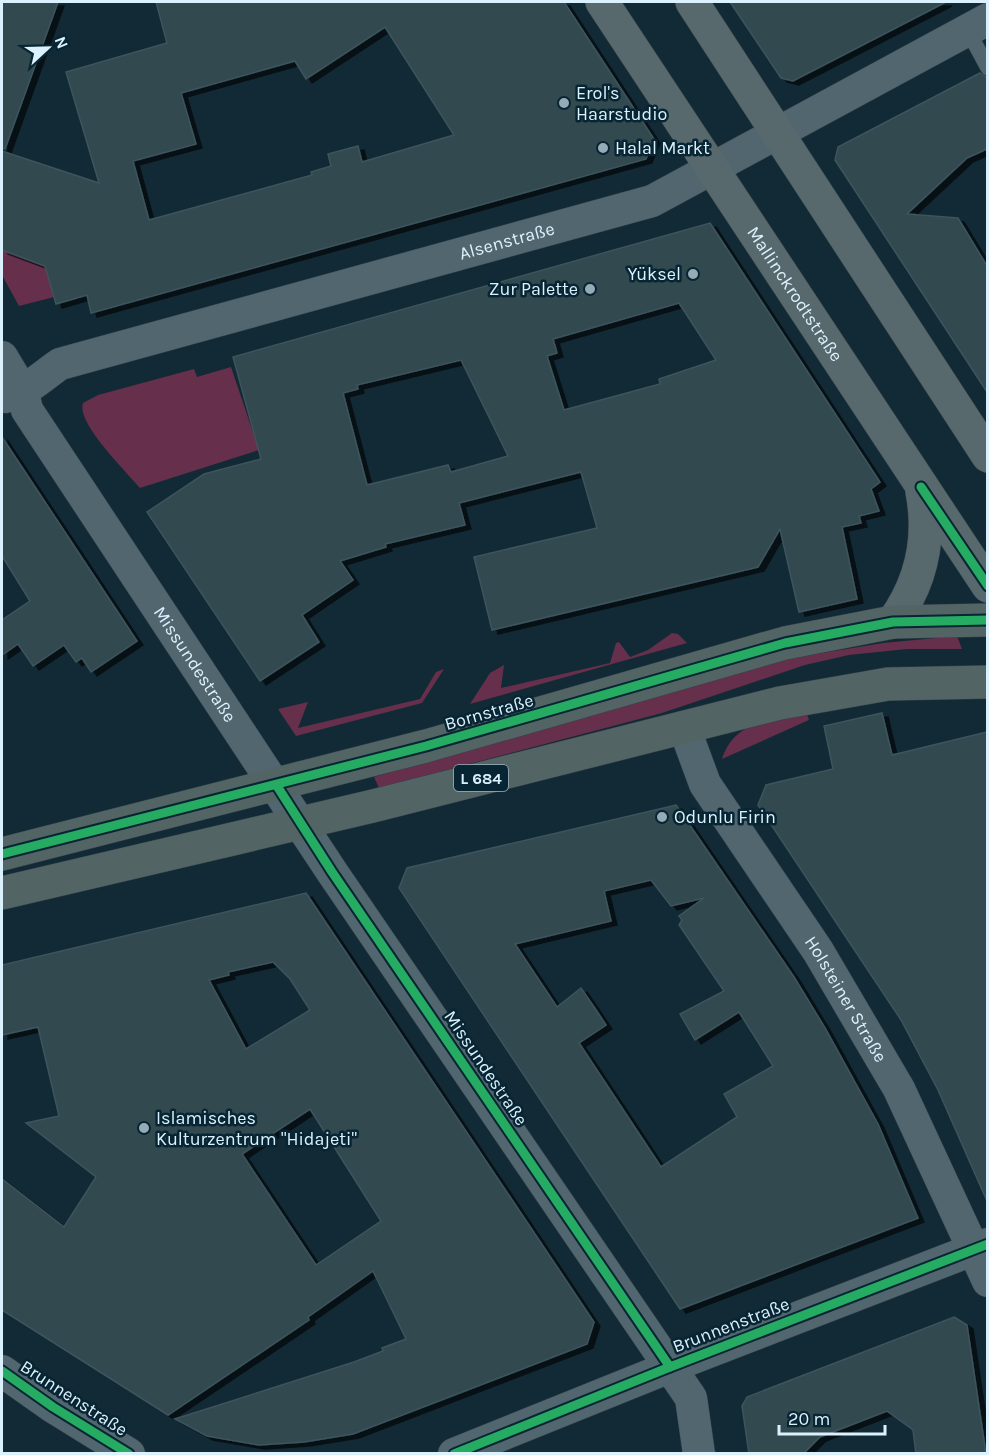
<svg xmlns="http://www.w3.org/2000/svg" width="989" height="1455" font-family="Karla,sans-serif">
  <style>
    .green { fill: #662f4c }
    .building { fill: #334950; stroke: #3d545d; stroke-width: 1.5; fill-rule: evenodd; filter: url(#shadow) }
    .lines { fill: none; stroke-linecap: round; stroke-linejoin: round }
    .lane-casing { stroke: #34444c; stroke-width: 16 }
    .street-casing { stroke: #34444c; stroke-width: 33 }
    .secondary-casing { stroke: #34444c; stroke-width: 34 }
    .primary-casing { stroke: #34444c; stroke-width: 34 }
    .lane { stroke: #526670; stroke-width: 15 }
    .street { stroke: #526670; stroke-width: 32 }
    .secondary { stroke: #58696d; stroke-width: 33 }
    .primary { stroke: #536465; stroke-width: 33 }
    .cycleway-casing { stroke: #082533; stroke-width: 13 }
    .cycleway { stroke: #26ab63; stroke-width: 9 }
    .poi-dot { fill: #95abb8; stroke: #082533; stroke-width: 2 }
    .labels { text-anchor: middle; stroke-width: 5; stroke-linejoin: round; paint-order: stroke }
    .shield { fill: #082533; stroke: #9cb4c1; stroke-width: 1.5 }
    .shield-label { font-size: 16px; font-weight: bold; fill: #dcf1fe }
    .poi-label { font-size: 18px; fill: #dcf1fe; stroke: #082533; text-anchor: start }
    .street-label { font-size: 18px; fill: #dcf1fe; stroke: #082533 }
  </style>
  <defs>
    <filter id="shadow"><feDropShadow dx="6" dy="4" stdDeviation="0" flood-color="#0009"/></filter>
  </defs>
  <rect width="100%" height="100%" fill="#122a35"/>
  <g class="green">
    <path d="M2,250L45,266L54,297L19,306L2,275Z"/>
    <path d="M231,367L259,450L140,488C127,472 76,423 83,403L98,395L194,369L197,377Z"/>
    <path d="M672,633L678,634L687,643L470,704L490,673L504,665L501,688L610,663L616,643L619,642L630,657L648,650Z"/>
    <path d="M957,636L962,649H907L849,655L805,665L662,713L379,788L374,777L791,658L883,643Z"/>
    <path d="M444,669L422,703L296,736L278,709L308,702L298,728L420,699L436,672Z"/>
    <path d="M807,714L809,720L722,759C735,719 771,721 807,714Z"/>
  </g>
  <g class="building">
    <path d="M2,2H58L5,149L2,148Z"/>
    <path d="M156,2H564L654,139L646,159L91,313L87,295L56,304L45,266L2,250V151L99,183L66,72L167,43ZM385,27L454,135L362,162L358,146L328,154L331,166L311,172L312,175L149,220L133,161L196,144L181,93L295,61L306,79Z"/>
    <path d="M730,2H946L793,81L781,78Z"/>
    <path d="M980,73L987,78V149L967,158L907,214L958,218L987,266V392L835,160L838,147Z"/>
    <path d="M710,223L880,482L871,489L879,511L859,516L861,523L842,527L857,599L799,612L780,529L758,567L492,630L474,557L597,528L581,472L459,503L465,525L385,544L386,547L340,561L353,580L302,615L319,642L260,681L147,512L204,474L261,459L233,357ZM679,303L716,360L659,379L660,384L564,410L547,356L557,353L553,339ZM461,360L508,456L451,472L448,465L367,485L343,393L358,389L357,385Z"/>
    <path d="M2,437L137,641L91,672L82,658L76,662L64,645L33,666L18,644L2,655V620L30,601L2,556Z"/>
    <path d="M882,713L892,755L987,732V1201L938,1090L901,1020L758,805L766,785L833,769L824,726Z"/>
    <path d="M676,805L794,977L825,1028L878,1124L918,1218L680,1309L399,888L407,868ZM651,880L671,906L704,898L679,916L682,920L679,925L724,991L680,1014L695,1040L739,1012L773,1066L724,1094L737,1117L661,1167L579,1043L606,1025L594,1007L581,988L557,1007L515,944L611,921L604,891Z"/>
    <path d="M306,893L594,1322L587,1344L353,1434L304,1442L259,1445L207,1436L175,1419L354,1362L383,1351L382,1348L406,1339L373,1271L308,1317L309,1320L168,1415L2,1310V1179L64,1227L96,1177L26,1123L59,1116L38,1027L2,1035V965ZM273,962L290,979L310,1010L246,1049L209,980L229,975L228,972ZM310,1109L381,1221L316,1265L242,1154Z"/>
    <path d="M954,1317L967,1325L986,1454H916L913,1430L887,1411L820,1437L803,1454H749L742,1406L747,1397Z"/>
  </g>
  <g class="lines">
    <g class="lane-casing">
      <path id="lane" d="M967,29L988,68"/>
    </g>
    <g class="street-casing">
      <g id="street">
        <path id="s1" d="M2,357L23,392L27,410L332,872L691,1398L699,1454"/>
        <path id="s2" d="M5,397C28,391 41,377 60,364L652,201L988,19"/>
        <path id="s3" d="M684,727L705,784L818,951L899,1089L988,1281"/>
        <path d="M2,1371L53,1407L129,1454"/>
        <path d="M454,1454L670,1367L988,1244"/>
      </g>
    </g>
    <g class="secondary-casing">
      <g id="secondary">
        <path id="s4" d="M602,2L988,586"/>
        <path d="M692,2L988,456"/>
        <path d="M893,622C921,583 931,539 922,492"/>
      </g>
    </g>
    <g class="primary-casing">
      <g id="primary">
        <path d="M2,854L426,746L785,643L893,622L988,620"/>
        <path d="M2,893L373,806L780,703L888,684L988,682"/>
      </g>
    </g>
    <use href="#lane" class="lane"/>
    <use href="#street" class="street"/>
    <use href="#secondary" class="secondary"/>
    <use href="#primary" class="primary"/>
    <g class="cycleway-casing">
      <g id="cycleway">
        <path d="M921,487L988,586"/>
        <path d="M277,786L332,872L670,1367"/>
        <path d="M2,854L426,746L785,643L893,622L988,620"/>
        <path d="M2,1371L53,1407L129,1454"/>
        <path d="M454,1454L670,1367L988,1244"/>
      </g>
    </g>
    <use href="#cycleway" class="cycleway"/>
  </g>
  <g class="poi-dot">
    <circle cx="564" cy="103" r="6"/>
    <circle cx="603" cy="148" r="6"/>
    <circle cx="693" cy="274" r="6"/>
    <circle cx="590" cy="289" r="6"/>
    <circle cx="662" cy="817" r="6"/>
    <circle cx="144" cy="1128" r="6"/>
  </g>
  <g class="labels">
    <rect class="shield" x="454" y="765" width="54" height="26" rx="4.5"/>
    <g class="shield-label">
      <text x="481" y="784">L 684</text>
    </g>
    <g class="poi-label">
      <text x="576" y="99">Erol's<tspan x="576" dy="21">Haarstudio</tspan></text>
      <text x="615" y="154">Halal Markt</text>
      <text x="681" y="280" text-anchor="end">Yüksel</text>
      <text x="578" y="295" text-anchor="end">Zur Palette</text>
      <text x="674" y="823">Odunlu Firin</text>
      <text x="156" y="1124">Islamisches<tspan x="156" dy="21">Kulturzentrum "Hidajeti"</tspan></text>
    </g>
    <g class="street-label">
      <text dy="6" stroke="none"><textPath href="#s2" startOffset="528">Alsenstraße</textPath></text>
      <text dy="6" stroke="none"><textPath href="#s4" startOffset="350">Mallinckrodtstraße</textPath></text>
      <text dy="6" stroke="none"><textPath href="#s1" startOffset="364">Missundestraße</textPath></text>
      <text transform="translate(489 712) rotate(-16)" y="6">Bornstraße</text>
      <text dy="6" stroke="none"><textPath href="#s3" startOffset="318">Holsteiner Straße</textPath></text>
      <text transform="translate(486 1068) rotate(56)" y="6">Missundestraße</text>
      <text transform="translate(731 1325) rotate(-21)" y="6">Brunnenstraße</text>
      <text transform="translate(74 1398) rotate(33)" y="6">Brunnenstraße</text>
    </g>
  </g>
  <rect width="989" height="1455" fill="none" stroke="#dcf1fe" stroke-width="6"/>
  <g transform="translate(48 48) rotate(68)" stroke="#082533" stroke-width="4.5" paint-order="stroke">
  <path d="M0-4.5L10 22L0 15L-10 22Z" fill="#dcf1fe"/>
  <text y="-9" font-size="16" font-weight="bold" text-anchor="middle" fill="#dcf1fe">N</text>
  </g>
  <path d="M779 1425v9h106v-9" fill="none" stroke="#dcf1fe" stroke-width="3"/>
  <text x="788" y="1425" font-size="18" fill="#dcf1fe" stroke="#082533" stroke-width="4.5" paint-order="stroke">20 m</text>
</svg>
